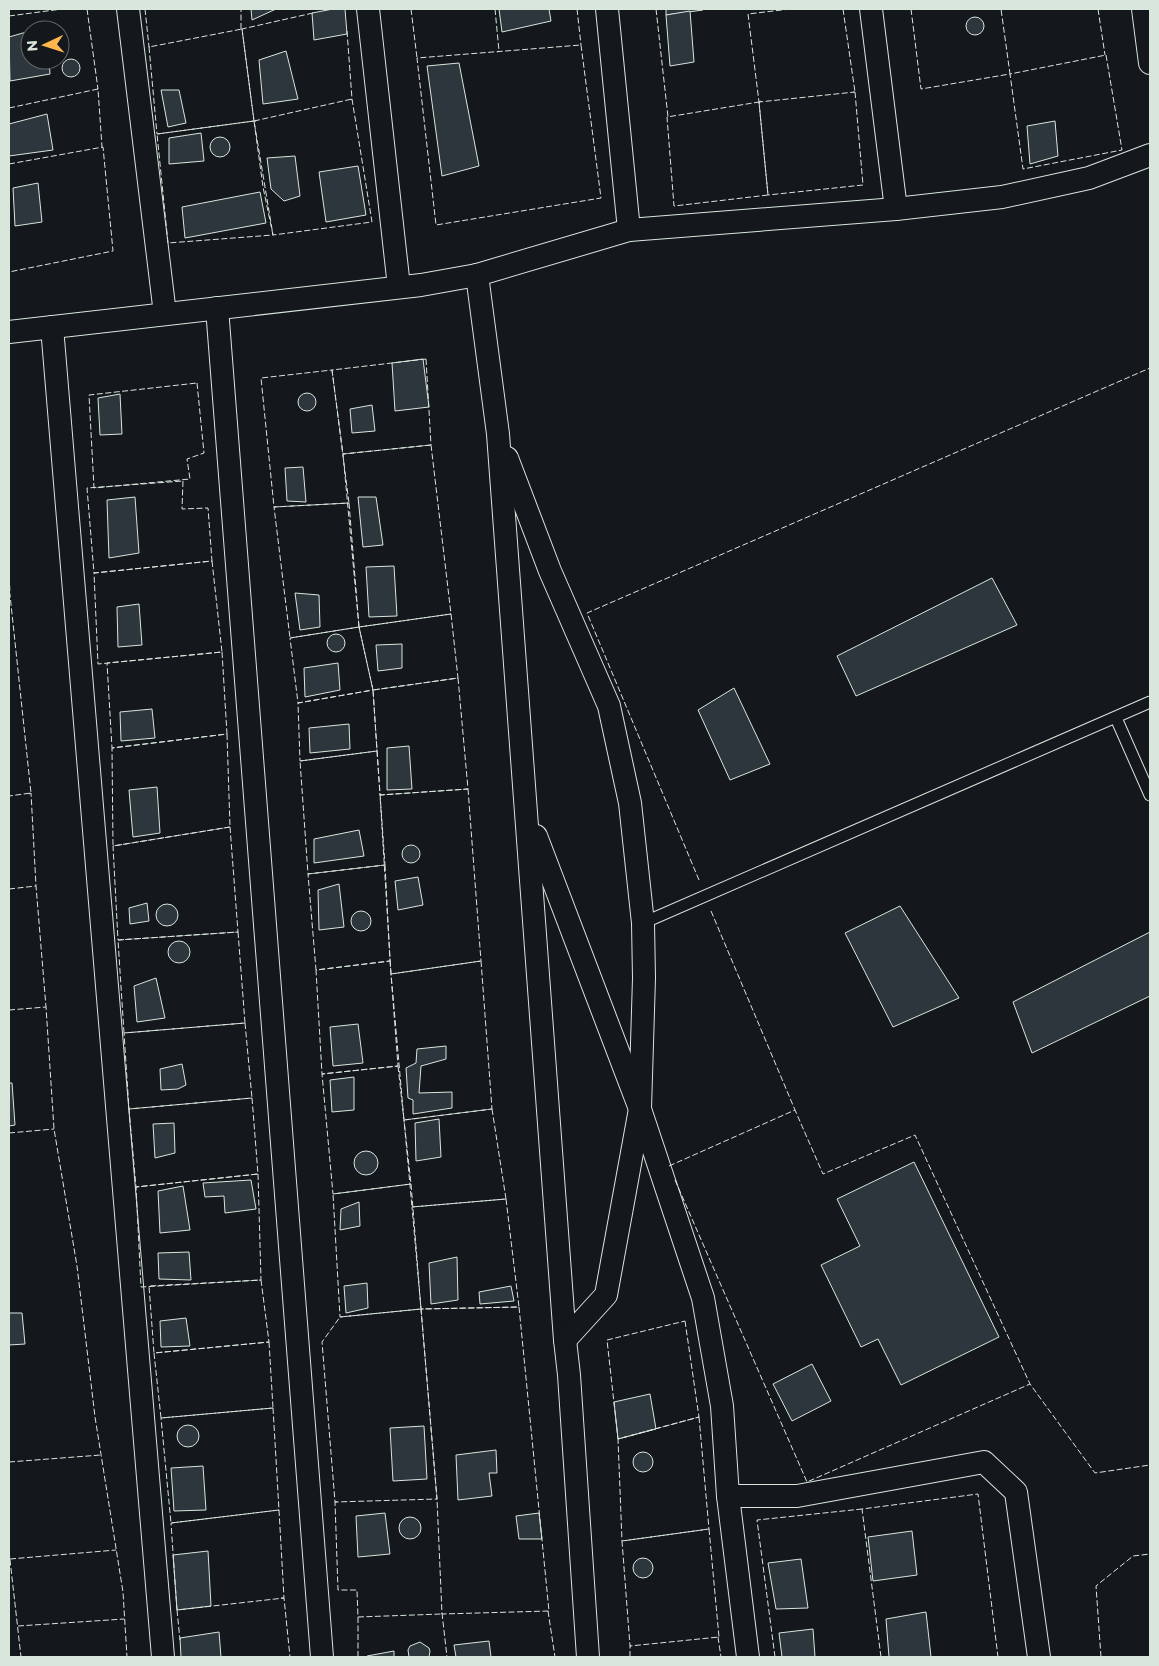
<svg xmlns="http://www.w3.org/2000/svg" width="1159" height="1666" font-family="Montserrat,sans-serif">
  <style>
    .building { fill: #2c363c; stroke: #d8e6dc }
    .lines { fill: none; stroke-linecap: round; stroke-linejoin: round }
    .lane-casing { stroke: #d8e6dc; stroke-width: 13 }
    .street-casing { stroke: #d8e6dc; stroke-width: 24 }
    .lane { stroke: #14181c; stroke-width: 11 }
    .street { stroke: #14181c; stroke-width: 22 }
    .fence { stroke: #d8e6dc; stroke-width: 1; stroke-dasharray: 6 2.5; stroke-linecap: butt }
  </style>
  <rect width="100%" height="100%" fill="#14181c"/>
  <g class="building">
    <path d="M251,9H276L252,20Z"/>
    <path d="M333,9H345L347,34L314,40L312,13Z"/>
    <path d="M499,9H549L551,21L502,32Z"/>
    <path d="M666,9H702L703,10L666,15Z"/>
    <path d="M690,11L694,62L670,66L666,15Z"/>
    <circle cx="975" cy="26" r="9"/>
    <path d="M30,31V60H49L50,74L10,81L9,37Z"/>
    <path d="M286,51L298,99L263,104L259,60Z"/>
    <circle cx="71" cy="68" r="9"/>
    <path d="M459,63L479,166L442,176L427,66Z"/>
    <path d="M161,90H179L186,123L168,127Z"/>
    <path d="M47,114L53,150L9,156V124Z"/>
    <path d="M1055,121L1058,156L1030,164L1027,126Z"/>
    <path d="M201,133L204,161L169,164V138Z"/>
    <circle cx="220" cy="147" r="10"/>
    <path d="M295,156L300,196L284,201L271,189L267,158Z"/>
    <path d="M358,166L366,215L326,222L319,172Z"/>
    <path d="M38,183L42,222L15,226L13,188Z"/>
    <path d="M260,192L266,223L185,238L182,207Z"/>
    <path d="M423,359L429,407L395,411L392,363Z"/>
    <circle cx="307" cy="402" r="9"/>
    <path d="M120,394L122,434L100,435L98,398Z"/>
    <path d="M372,405L375,431L352,433L350,409Z"/>
    <path d="M303,467L306,502L287,501L285,468Z"/>
    <path d="M135,497L139,553L109,558L107,500Z"/>
    <path d="M358,497H376L383,545L363,547Z"/>
    <path d="M394,566L397,616L369,617L366,567Z"/>
    <path d="M992,578L1017,625L856,696L837,656Z"/>
    <path d="M295,593L319,595L320,627L300,630Z"/>
    <path d="M139,604L142,645L118,647L117,607Z"/>
    <circle cx="336" cy="643" r="9"/>
    <path d="M402,644V668L378,671L376,645Z"/>
    <path d="M338,663L340,690L305,697L304,668Z"/>
    <path d="M734,688L770,764L730,780L698,710Z"/>
    <path d="M152,709L155,738L121,741L120,712Z"/>
    <path d="M349,724L350,749L310,753L309,728Z"/>
    <path d="M409,746L412,789L387,790V748Z"/>
    <path d="M157,787L160,833L133,837L129,790Z"/>
    <path d="M359,830L364,856L314,863V839Z"/>
    <circle cx="411" cy="854" r="9"/>
    <path d="M418,877L423,905L398,910L395,881Z"/>
    <path d="M339,884L344,927L319,930L318,890Z"/>
    <path d="M147,903L149,921L130,924L129,908Z"/>
    <circle cx="167" cy="915" r="11"/>
    <path d="M900,906L959,998L893,1027L845,933Z"/>
    <circle cx="361" cy="921" r="10"/>
    <path d="M1150,932V996L1032,1053L1013,1002Z"/>
    <circle cx="179" cy="952" r="11"/>
    <path d="M156,978L165,1018L137,1022L134,986Z"/>
    <path d="M358,1024L363,1063L333,1066L330,1027Z"/>
    <path d="M446,1046V1059L421,1066L419,1093L452,1092V1108L413,1114V1100L408,1098L406,1068L416,1063L417,1049Z"/>
    <path d="M182,1064L186,1085L178,1089L161,1090L160,1069Z"/>
    <path d="M354,1077V1110L332,1112L330,1080Z"/>
    <path d="M9,1083H12L15,1125L9,1126Z"/>
    <path d="M439,1119L441,1157L416,1161L415,1123Z"/>
    <path d="M174,1123L175,1153L155,1158L153,1124Z"/>
    <circle cx="366" cy="1163" r="12"/>
    <path d="M914,1162L999,1337L901,1385L878,1339L861,1347L821,1265L860,1246L837,1199Z"/>
    <path d="M251,1180L256,1209L225,1213L224,1196L205,1197L203,1183Z"/>
    <path d="M183,1186L190,1230L160,1233L158,1191Z"/>
    <path d="M359,1202L360,1226L340,1230L341,1209Z"/>
    <path d="M189,1252L191,1280L159,1279L158,1253Z"/>
    <path d="M457,1257L458,1300L431,1304L429,1263Z"/>
    <path d="M367,1283L368,1308L346,1313L344,1286Z"/>
    <path d="M511,1286L514,1301L480,1304L479,1292Z"/>
    <path d="M9,1313H22L25,1344L9,1345Z"/>
    <path d="M186,1318L190,1346L161,1347L160,1321Z"/>
    <path d="M812,1364L831,1401L792,1421L773,1384Z"/>
    <path d="M650,1394L656,1429L618,1439L614,1402Z"/>
    <circle cx="188" cy="1436" r="11"/>
    <path d="M424,1426L427,1479L393,1481L390,1428Z"/>
    <path d="M496,1450L497,1473H489L492,1496L458,1500L456,1455Z"/>
    <circle cx="643" cy="1462" r="10"/>
    <path d="M203,1466L206,1510L174,1511L171,1468Z"/>
    <path d="M385,1513L390,1554L358,1557L356,1516Z"/>
    <path d="M539,1513L542,1539H519L516,1516Z"/>
    <circle cx="410" cy="1528" r="11"/>
    <path d="M912,1531L917,1575L873,1581L868,1537Z"/>
    <path d="M208,1551L211,1606L177,1610L173,1555Z"/>
    <circle cx="643" cy="1568" r="10"/>
    <path d="M801,1559L808,1608L776,1609L768,1563Z"/>
    <path d="M926,1612L931,1657H889L886,1619Z"/>
    <path d="M813,1629L815,1657H782L779,1633Z"/>
    <path d="M219,1632L221,1657H181L180,1638Z"/>
    <path d="M489,1641L491,1657H456L454,1645Z"/>
    <path d="M420,1642L429,1648L430,1651L429,1657H409L408,1650L410,1646Z"/>
    <path d="M394,1651V1657H367V1656Z"/>
  </g>
  <g class="lines">
    <g class="lane-casing">
      <g id="lane">
        <path d="M1116,718L1150,795"/>
        <path d="M643,923L1150,702"/>
      </g>
    </g>
    <g class="street-casing">
      <g id="street">
        <path d="M128,9L165,314"/>
        <path d="M368,9L399,287"/>
        <path d="M607,9L629,230"/>
        <path d="M871,9L896,209"/>
        <path d="M1143,9L1150,63"/>
        <path d="M477,275L498,434L565,1340L569,1375L588,1657"/>
        <path d="M217,308L322,1657"/>
        <path d="M52,327L163,1657"/>
        <path d="M9,332L421,285L477,275L629,230L896,209L1002,197L1089,178L1150,155"/>
        <path d="M507,458L550,571L609,706L630,803L643,923L644,978L640,1109L606,1295L565,1340"/>
        <path d="M536,836L640,1109L703,1298L722,1406L728,1496L748,1657"/>
        <path d="M728,1496H797L984,1462L1016,1492L1039,1657"/>
      </g>
    </g>
    <use href="#lane" class="lane"/>
    <use href="#street" class="street"/>
    <g class="fence">
      <path d="M87,9L98,89H97"/>
      <path d="M145,9L149,47H150"/>
      <path d="M411,9L417,58"/>
      <path d="M495,9L499,51L497,52"/>
      <path d="M577,9L581,45"/>
      <path d="M656,9L668,117"/>
      <path d="M843,9L855,92H853"/>
      <path d="M911,9L921,89L1010,74L1001,9"/>
      <path d="M1098,9L1105,55"/>
      <path d="M9,16L62,9"/>
      <path d="M241,29V9"/>
      <path d="M242,29L254,121L157,134L149,47Z"/>
      <path d="M347,31L352,99L351,100"/>
      <path d="M581,45L601,198L436,225L417,58Z"/>
      <path d="M1106,55L1122,150L1023,169L1010,74Z"/>
      <path d="M855,92L863,185L768,195L759,102Z"/>
      <path d="M352,99L372,222L273,235L254,121Z"/>
      <path d="M761,101L759,102L748,14L790,9"/>
      <path d="M759,102L768,195L674,206L667,117Z"/>
      <path d="M9,108L98,89L102,147"/>
      <path d="M254,121L263,187L273,235L168,243L157,134Z"/>
      <path d="M256,121H254L242,29L313,13"/>
      <path d="M9,164L103,147L113,251L9,272"/>
      <path d="M426,359L431,445L343,454L332,370Z"/>
      <path d="M332,370L349,503L274,507L261,378Z"/>
      <path d="M197,383L204,453L187,459L190,479L94,488L89,395Z"/>
      <path d="M431,445L451,614L359,627L343,454Z"/>
      <path d="M183,481L182,509L208,508L212,561L94,573L87,488Z"/>
      <path d="M349,503L359,627L290,638L274,507Z"/>
      <path d="M212,561L222,652L98,664L94,573Z"/>
      <path d="M9,568L10,595H9H10L31,793L9,796"/>
      <path d="M451,614L458,678L373,690L359,627Z"/>
      <path d="M359,627L373,690L298,703L290,638Z"/>
      <path d="M222,652L227,734L112,748L107,663Z"/>
      <path d="M458,678L468,789L380,795L373,690Z"/>
      <path d="M373,690L377,751L300,761L298,703Z"/>
      <path d="M227,734L230,827L113,846L112,748Z"/>
      <path d="M377,751L385,865L308,874L300,761Z"/>
      <path d="M468,789L481,961L391,974L380,795Z"/>
      <path d="M29,794L31,793L36,886"/>
      <path d="M230,827L238,932L118,940L113,846Z"/>
      <path d="M385,865L390,961L316,970L308,874Z"/>
      <path d="M699,880L587,613L1150,368"/>
      <path d="M9,889L36,886L46,1007"/>
      <path d="M711,911L795,1110"/>
      <path d="M238,932L245,1023L124,1033L118,940Z"/>
      <path d="M390,961L398,1066L322,1074L316,970Z"/>
      <path d="M481,961L492,1109L404,1120L391,974Z"/>
      <path d="M9,1010L46,1007L54,1129L77,1266L95,1417L123,1592L127,1657"/>
      <path d="M245,1023L252,1098L129,1109L124,1033Z"/>
      <path d="M398,1066L411,1184L333,1194L322,1074Z"/>
      <path d="M252,1098L258,1174L136,1187L129,1109Z"/>
      <path d="M492,1109L506,1199L412,1207L404,1120Z"/>
      <path d="M9,1133L54,1129"/>
      <path d="M669,1166L795,1110L823,1174L915,1135L1030,1384L1095,1473L1150,1465"/>
      <path d="M258,1174L261,1280L141,1287L136,1187Z"/>
      <path d="M675,1180L807,1482L1030,1384"/>
      <path d="M411,1184L421,1309L340,1317L333,1194Z"/>
      <path d="M506,1199L519,1307L421,1309L412,1207Z"/>
      <path d="M261,1280L269,1342L154,1353L149,1286Z"/>
      <path d="M519,1307L549,1611L442,1614L437,1499L421,1309Z"/>
      <path d="M421,1309L437,1499L335,1502L322,1342L340,1317Z"/>
      <path d="M685,1321L699,1417L618,1439L607,1340Z"/>
      <path d="M269,1342L273,1408L161,1418L154,1353Z"/>
      <path d="M273,1408L279,1510L171,1523L161,1418Z"/>
      <path d="M699,1417L709,1529L622,1541L618,1439Z"/>
      <path d="M9,1462L101,1455"/>
      <path d="M337,1502H335L338,1590H357L358,1617L442,1614"/>
      <path d="M279,1510L284,1598L177,1610L171,1523Z"/>
      <path d="M709,1529L719,1637L630,1646L622,1541Z"/>
      <path d="M9,1551L21,1657"/>
      <path d="M10,1559L116,1550"/>
      <path d="M281,1598H284L290,1657"/>
      <path d="M177,1610L180,1640"/>
      <path d="M548,1611L555,1657"/>
      <path d="M442,1613L447,1657"/>
      <path d="M18,1626L124,1619"/>
      <path d="M718,1637L721,1657"/>
      <path d="M358,1657V1617H359"/>
      <path d="M630,1657V1646H631"/>
      <path d="M775,1657L757,1520L862,1509"/>
      <path d="M881,1657L862,1509L978,1494L998,1657"/>
      <path d="M1101,1657L1096,1586L1133,1556L1150,1554"/>
    </g>
  </g>
  <rect width="1159" height="1666" fill="none" stroke="#d8e6dc" stroke-width="20"/>
  <g transform="translate(45 45) rotate(266)"><circle r="24" fill="#14181c" stroke="#626a69"/>
  <path d="M0-4L9 19L0 12L-9 19Z" fill="#ffb74d"/>
  <text y="-8" font-size="14" font-weight="bold" text-anchor="middle" fill="#d8e6dc">N</text>
  </g>
</svg>
